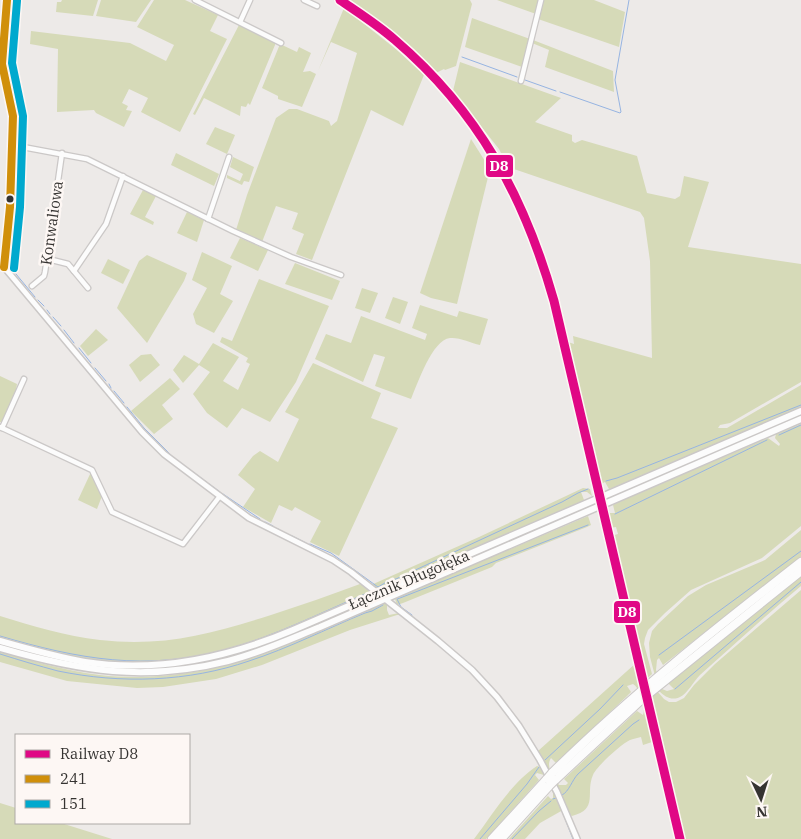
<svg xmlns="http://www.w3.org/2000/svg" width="801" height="839" font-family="'IBM Plex Serif',serif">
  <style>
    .green { fill: #d6dab8; fill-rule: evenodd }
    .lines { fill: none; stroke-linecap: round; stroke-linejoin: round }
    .stream { stroke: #96b4e2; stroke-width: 1 }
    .minor-casing { stroke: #cbc8c7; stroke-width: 7 }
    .tertiary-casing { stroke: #cbc8c7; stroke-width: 8 }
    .primary-casing { stroke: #cbc8c7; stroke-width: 9 }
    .motorway-casing { stroke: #cbc8c7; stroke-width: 10 }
    .minor { stroke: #fcfcfc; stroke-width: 4.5 }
    .tertiary { stroke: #fcfcfc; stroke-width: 5 }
    .primary { stroke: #fcfcfc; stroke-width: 6 }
    .motorway { stroke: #fcfcfc; stroke-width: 8 }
    .motorway-bridge-casing { stroke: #cbc8c7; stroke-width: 10; stroke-linecap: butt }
    .motorway-bridge { stroke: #fcfcfc; stroke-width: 8 }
    .bus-1-casing { stroke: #fdf7f4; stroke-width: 11 }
    .bus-2-casing { stroke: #fdf7f4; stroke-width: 11 }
    .bus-1 { stroke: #d08f0a; stroke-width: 8 }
    .bus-2 { stroke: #00a9ce; stroke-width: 8 }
    .rail-1-casing { stroke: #fdf7f4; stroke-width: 12 }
    .rail-1 { stroke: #e00885; stroke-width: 9 }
    .bus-dot { fill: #353331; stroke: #fdf7f4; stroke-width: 2 }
    .labels { text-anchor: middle; stroke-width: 5; stroke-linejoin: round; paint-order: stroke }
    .street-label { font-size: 15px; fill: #353331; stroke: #fdf7f4 }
    .line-badge { stroke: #fdf7f4; stroke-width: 2 }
    .badge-label { font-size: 14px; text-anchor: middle; font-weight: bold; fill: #fff }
  </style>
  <rect width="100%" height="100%" fill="#edeae8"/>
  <g class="green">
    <path d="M62,0H98L93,16L56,12L57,2H61Z"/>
    <path d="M101,0H151L136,22L96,16Z"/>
    <path d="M154,0H185L218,15L210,31L227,39L180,132L141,112L148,98L129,89L122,103L128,106L126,110L132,111L124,127L96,113L94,110L57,112L58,49L30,44L31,31L130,43L166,61L174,45L137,27Z"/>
    <path d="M345,0H470L472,4L456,66L445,70L444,69L436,73L415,51L414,52L385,29Z"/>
    <path d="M497,0H540L536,14Z"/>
    <path d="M543,0H594L625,12L619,47L538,19Z"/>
    <path d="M344,8L397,50L424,75L403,126L371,110L312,260L296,254L304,234L292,229L298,213L276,206L262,242L236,230L247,195L276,118L289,109H297L329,121L331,126L337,121L357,53L331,42L318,71Z"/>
    <path d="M472,18L530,39L522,67L465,47Z"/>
    <path d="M239,25L275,42V45L250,105L248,103L246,107L241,106L240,116L204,98L195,115L193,114Z"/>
    <path d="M533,40L613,71L614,92L545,67L549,50L532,43Z"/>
    <path d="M280,44L297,52L299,47L311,53L303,72L310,71L316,74L302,107L278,99V96L262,88Z"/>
    <path d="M460,62L561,98L535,122L572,135V141L575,143L582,140L637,156L647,193L675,199L680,196L684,176L709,182L688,247L801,264V382L730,423L720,425L718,428H727L801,385V407L615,487L609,489L605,482L603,483L600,493L565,341L574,344L573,336L652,358L650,261L644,218L640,212L508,167L499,149L453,91Z"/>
    <path d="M215,127L235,135L227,154L206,144Z"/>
    <path d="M471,139L490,169L457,304L431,298L420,293Z"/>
    <path d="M176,153L219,174L214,186L171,165Z"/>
    <path d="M233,157L254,167L249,182L244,181L242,185L227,178V175L240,181L243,174L230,167Z"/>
    <path d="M143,190L156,196L145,217L154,222L153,225L130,214Z"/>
    <path d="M187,212L204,220L197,242L177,233Z"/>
    <path d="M240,238L268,250L258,271L230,258Z"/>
    <path d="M202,252L232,266L220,294L233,301L214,333L196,324L193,314L207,288L192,280Z"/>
    <path d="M147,255L187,273L184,281L147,343L117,308L139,261Z"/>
    <path d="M108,259L130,270L123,284L101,273Z"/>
    <path d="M295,263L340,281L332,300L285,284Z"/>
    <path d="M259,279L329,306L296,382L270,422L242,408L227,428L207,413L193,394L210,372L199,365L183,383L173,370L184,355L199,364L213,343L239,357L223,381L238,390L250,364L246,362L248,358L220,342L222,337L232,341Z"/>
    <path d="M362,288L378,293L370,313L355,308Z"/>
    <path d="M393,297L408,302L400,324L385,318Z"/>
    <path d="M420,305L457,317L459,311L488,319L480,345C471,343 459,337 450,338C432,340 418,383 411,399L375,386L385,357L374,354L363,382L315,359L326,334L351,343L361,316L425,340L427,334L412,328Z"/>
    <path d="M96,329L108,340L88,356L80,346Z"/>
    <path d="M151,354L160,365L140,382L129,365L141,355Z"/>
    <path d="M313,363L381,393L371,418L398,428L339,556L310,542L321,521L295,507L292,511L279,505L271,523L243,507L255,489L238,475L253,456L260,451L278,462L299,419L285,412Z"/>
    <path d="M0,376L17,384L16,390L2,422H0Z"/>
    <path d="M170,378L180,389L162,405L173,419L154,434L131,411Z"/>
    <path d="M801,414V417L609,499L608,497Z"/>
    <path d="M801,424V526L762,558L691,590L665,613L648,630L645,638L644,644L652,674L644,681L611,536L618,534L616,527L610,528L604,509H606L610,513H615L613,505L618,502L768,438L779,446L780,444L775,438L776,434Z"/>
    <path d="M91,472L102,496L97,509L78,500Z"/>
    <path d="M583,488L590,489L592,496L587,492H581L584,500L579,503L391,583C384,588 378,590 371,585L479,537Z"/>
    <path d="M588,506V508L393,592Z"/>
    <path d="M588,516L591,525L587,527L496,563L492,567L403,603L397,605L395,599L397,597Z"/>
    <path d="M801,530V557L663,665L659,658L657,660L656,670L662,689L667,691L674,689L668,683L801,576V586C766,615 734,645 700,675C694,681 687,694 680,697C672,701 665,697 659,691L650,657L649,643L652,631L658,624L688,596L706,585L765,560Z"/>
    <path d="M360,584L368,588L369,592L366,595C316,616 267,641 214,654C172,664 127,664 85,658C56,654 28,645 0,637V616C33,626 65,636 100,640C164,647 210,634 271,615C301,605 331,595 360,584Z"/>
    <path d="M801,590V839H682L649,698L657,691L664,699L669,702H676L684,698L694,685L715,664Z"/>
    <path d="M384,603H387V610L389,615L399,613L401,615H397L350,630L262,665L216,679L163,687L137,688L67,681L0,662V652C33,661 66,671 100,675C161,682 223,670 279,648C314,634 348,615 384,603Z"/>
    <path d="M636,663L653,740L652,742L643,745L641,737C637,738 633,739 630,740C621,744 596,767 593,775C585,793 599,809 572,816L568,814L538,751ZM633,684C641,689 646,707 643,715L637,711L564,779L568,783L566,785H559C554,778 545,767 551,758L556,763L625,698L631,692L627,686Z"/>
    <path d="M537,766L543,768L563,810L540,823L525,839H509L548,796L551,799L553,798V793L544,775L537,773L535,775L539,780L486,839H474C493,814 511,783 537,766Z"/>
    <path d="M0,803L16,808V823H61L112,839H0Z"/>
  </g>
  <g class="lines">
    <g class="stream">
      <path d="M462,57L517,77"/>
      <path d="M525,80L556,91"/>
      <path d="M560,92L620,113L621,112L615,80L629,0"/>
      <path d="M8,263L12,269"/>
      <path d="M16,274L35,297"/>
      <path d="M38,300L44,306"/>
      <path d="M47,310L50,314"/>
      <path d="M53,317L61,326"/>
      <path d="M64,330L74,343"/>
      <path d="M79,348L91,363"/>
      <path d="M95,368L106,381"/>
      <path d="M109,384L111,388"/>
      <path d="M114,391L124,403"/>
      <path d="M127,407L144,428L175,459"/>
      <path d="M779,435L801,425"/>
      <path d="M178,461L220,492"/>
      <path d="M606,481L617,478L801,405"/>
      <path d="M223,494L260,519"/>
      <path d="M615,514L767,440"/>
      <path d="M265,522L273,526"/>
      <path d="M278,529L286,534"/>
      <path d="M292,536L306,543"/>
      <path d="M310,544L331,553L378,587L390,580L396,579L562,502L578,493L588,489"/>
      <path d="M412,615L401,607L397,599L400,598L588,525"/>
      <path d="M0,636C78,659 147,672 228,649C275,636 320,613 365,594"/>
      <path d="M0,654C19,660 39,666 58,671C121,684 188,682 249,661C289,648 326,629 365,613L372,611L383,605"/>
      <path d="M659,655L801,551"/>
      <path d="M675,689L801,582"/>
      <path d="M654,743L676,839"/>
      <path d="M545,760L600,709L623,685"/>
      <path d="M562,795C569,792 572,780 578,774L633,724L639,720"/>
      <path d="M553,799L556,798"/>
      <path d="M562,811L573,839"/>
      <path d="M573,823L580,839"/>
      <path d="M480,839L527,784L539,767"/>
      <path d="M512,839L539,811L551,801"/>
    </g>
    <g class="minor-casing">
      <g id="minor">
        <path d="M195,0L281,43"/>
        <path d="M304,0L317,6"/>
        <path d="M240,22L250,0"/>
        <path d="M521,81L541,0"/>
        <path d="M12,145L87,159L233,231L291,257L341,275"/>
        <path d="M208,219L229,157"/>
        <path d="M48,259L68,264L88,288"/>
        <path d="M74,271L106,224L123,176"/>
        <path d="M32,286L44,276L45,272L62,153"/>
        <path d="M0,427L92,470L112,512L183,544L220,496"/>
        <path d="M2,428L24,379"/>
      </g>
    </g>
    <g class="tertiary-casing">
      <g id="tertiary">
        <path d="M4,267L142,432L164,454L249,518L333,560L351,572L438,641L472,670L497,697L519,726L540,760L557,792L577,839"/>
        <path d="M4,267L10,207L13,116L2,64L7,0"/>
      </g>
    </g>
    <g class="primary-casing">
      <g id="primary">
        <path d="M0,641C28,649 56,657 85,662C157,673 227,658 293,630L801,411"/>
        <path d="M0,648C80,671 145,682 228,661C260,653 290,639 320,627L801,419"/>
      </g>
    </g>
    <g class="motorway-casing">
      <g id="motorway">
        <path d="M552,773C630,696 715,629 801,562"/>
        <path d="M555,780L641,700L801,571"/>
        <path d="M492,839L547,779"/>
        <path d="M501,839L549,786"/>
      </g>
    </g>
    <use href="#minor" class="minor"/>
    <use href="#tertiary" class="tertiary"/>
    <use href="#primary" class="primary"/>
    <use href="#motorway" class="motorway"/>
    <g class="motorway-bridge-casing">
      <g id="motorway-bridge">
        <path d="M547,779L552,773"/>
        <path d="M549,786L555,780"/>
      </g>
    </g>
    <use href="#motorway-bridge" class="motorway-bridge"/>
    <g class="bus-1-casing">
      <path id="bus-1" d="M4,267L10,207L13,116L2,64L7,0"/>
    </g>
    <g class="bus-2-casing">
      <path id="bus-2" d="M14,268L20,207L23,116L12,63L17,1"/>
    </g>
    <use href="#bus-1" class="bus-1"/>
    <use href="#bus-2" class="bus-2"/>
    <g class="rail-1-casing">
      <path id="rail-1" d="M340,0C359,13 378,25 395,40C479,112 524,196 554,301L680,839"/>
    </g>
    <use href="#rail-1" class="rail-1"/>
  </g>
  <circle class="bus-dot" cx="10" cy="199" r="4.5"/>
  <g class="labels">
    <g class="street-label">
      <text transform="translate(52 223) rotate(-82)" y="5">Konwaliowa</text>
      <text transform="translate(409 580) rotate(-23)" y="5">Łącznik Długołęka</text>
    </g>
  </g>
  <g class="line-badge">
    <rect x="485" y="154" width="29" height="24" rx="5" fill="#e00885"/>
    <rect x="613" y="600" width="28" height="24" rx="5" fill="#e00885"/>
  </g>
  <g class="badge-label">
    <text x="499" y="171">D8</text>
    <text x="627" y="617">D8</text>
  </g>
  <rect x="15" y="734" width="175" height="90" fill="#fdf7f4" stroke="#ada9a6"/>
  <rect x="25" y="750" width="25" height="8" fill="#e00885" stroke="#ada9a6"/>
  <text x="60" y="759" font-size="15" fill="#353331">Railway D8</text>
  <rect x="25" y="775" width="25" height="8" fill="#d08f0a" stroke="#ada9a6"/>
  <text x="60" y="784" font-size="15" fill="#353331">241</text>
  <rect x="25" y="800" width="25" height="8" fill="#00a9ce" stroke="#ada9a6"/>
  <text x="60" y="809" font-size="15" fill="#353331">151</text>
  <g transform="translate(761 799) rotate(176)" stroke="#fdf7f4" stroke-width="4" paint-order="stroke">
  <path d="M0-4L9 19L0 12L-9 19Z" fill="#353331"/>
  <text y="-8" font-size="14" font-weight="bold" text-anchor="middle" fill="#353331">N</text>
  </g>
</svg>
